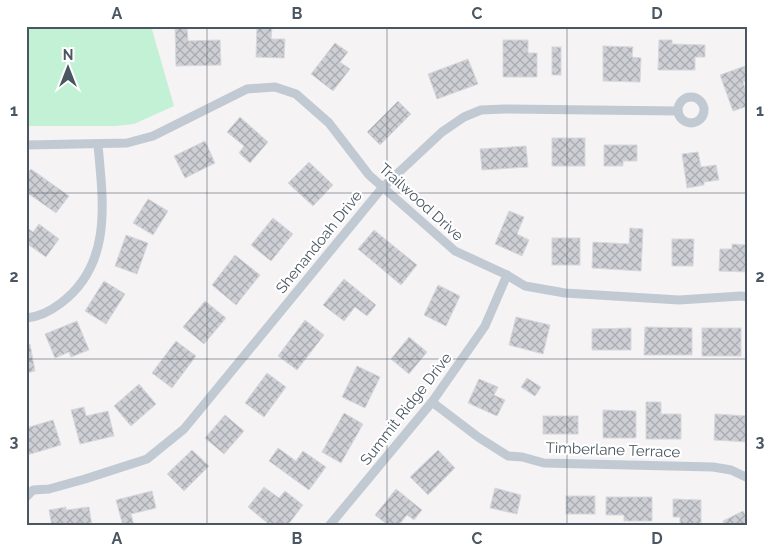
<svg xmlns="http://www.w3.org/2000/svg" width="774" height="552" font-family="Raleway,sans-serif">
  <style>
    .park { fill: #c3f1d5 }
    .building { fill: url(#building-cross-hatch); stroke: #d7d9de }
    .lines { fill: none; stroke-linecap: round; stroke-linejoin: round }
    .street { stroke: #c1cad2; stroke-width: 9 }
    .grid { fill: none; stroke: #4a5661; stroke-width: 1; stroke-opacity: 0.55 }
    .labels { text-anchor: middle; stroke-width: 4.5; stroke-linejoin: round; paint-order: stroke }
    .street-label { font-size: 15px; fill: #4a5661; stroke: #fff }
    .neatline { fill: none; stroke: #4a5661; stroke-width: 2 }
    .grid-label { font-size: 16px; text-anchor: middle; font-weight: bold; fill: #4a5661 }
  </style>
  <defs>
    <pattern id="building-cross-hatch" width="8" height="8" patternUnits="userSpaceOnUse" patternTransform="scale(1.25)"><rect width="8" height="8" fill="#cdcfd5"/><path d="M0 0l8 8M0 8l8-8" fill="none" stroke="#a8abb0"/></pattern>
  </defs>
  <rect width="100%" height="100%" fill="#f5f3f3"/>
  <path class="park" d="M26,26H151L174,106L134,124L115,126H26Z"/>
  <g class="building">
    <path d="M257,26H272L271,39H285L284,58L256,57Z"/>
    <path d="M175,27H187L188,41L220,40L221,65L176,66Z"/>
    <path d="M503,40H528V53H537V77H503Z"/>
    <path d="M659,40H672V44L705,45V57H695V70H658Z"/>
    <path d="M335,43L348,52L340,62L350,69L333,91L311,74Z"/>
    <path d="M603,46L633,47L632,57L641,58L640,82L603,81Z"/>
    <rect x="552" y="47" width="9" height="28"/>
    <path d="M468,59L478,84L437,99L428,74Z"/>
    <path d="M748,65V81L743,82L748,96V106L733,111L720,75Z"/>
    <path d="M398,101L411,114L380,145L367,132Z"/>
    <path d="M240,117L268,142L250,163L239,153L244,146L227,132Z"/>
    <rect x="552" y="138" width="33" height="28"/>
    <path d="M205,141L215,163L185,178L174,156Z"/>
    <path d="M604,145H637V161H623V166H604Z"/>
    <path d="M526,146L528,167L482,170L480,149Z"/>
    <path d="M698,152L701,167L716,165L719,180L704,182V185L687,188L682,154Z"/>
    <path d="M309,162L333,185L313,206L288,183Z"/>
    <path d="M31,169L69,196L56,213L26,192V175Z"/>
    <path d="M148,199L168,211L153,235L133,223Z"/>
    <path d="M509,211L524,217L517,234L529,240L522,256L495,244Z"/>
    <path d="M273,218L293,234L271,261L251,245Z"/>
    <path d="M39,224L59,239L46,257L26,243V227L33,232Z"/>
    <path d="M630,228L643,229L641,271L592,268L593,242L629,244Z"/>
    <path d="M374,230L417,265L401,285L358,249Z"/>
    <path d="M126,235L148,243L137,274L115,266Z"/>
    <rect x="552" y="238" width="28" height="27"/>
    <path d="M672,239H694L693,266H672Z"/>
    <path d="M746,240H748V272L719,271L720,249H732V244L746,245Z"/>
    <path d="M235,255L260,275L236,305L212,285Z"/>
    <path d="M344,279L376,305L367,316L355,307L344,321L323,305Z"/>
    <path d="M104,281L125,294L106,324L85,311Z"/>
    <path d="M438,285L460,296L446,326L424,315Z"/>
    <path d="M205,301L226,318L204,344L183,327Z"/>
    <path d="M516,317L550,325L543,354L509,345Z"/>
    <path d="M305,320L324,335L297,370L278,356Z"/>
    <path d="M77,321L89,350L71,357L69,352L55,358L45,334Z"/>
    <path d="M645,327L692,328V355H644Z"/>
    <path d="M631,328V350H592V329Z"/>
    <rect x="702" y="328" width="39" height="28"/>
    <path d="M409,337L427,352L409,374L391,359Z"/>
    <path d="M176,341L196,356L172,388L152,373Z"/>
    <path d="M30,344L35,371L26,373V345Z"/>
    <path d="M357,366L380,377L365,408L342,397Z"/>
    <path d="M267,373L286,387L264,417L245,403Z"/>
    <path d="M527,378L541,387L535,396L521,387Z"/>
    <path d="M479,379L498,387L494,395L505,400L497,416L468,403Z"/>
    <path d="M139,384L156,404L131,426L114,406Z"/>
    <path d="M646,402H661V414H681V439H646Z"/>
    <path d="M84,407L86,416L108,411L114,436L80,444L71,410Z"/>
    <path d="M603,410L636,411V438H603Z"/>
    <path d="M344,413L363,424L341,463L322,452Z"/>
    <path d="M715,414L748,416V442L714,440Z"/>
    <path d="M225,415L244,431L224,454L205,438Z"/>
    <rect x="543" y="416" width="35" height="18"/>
    <path d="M53,420L61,445L27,455L26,428Z"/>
    <path d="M278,448L296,461L303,451L326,467L309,490L269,461Z"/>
    <path d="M192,450L209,466L184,491L167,474Z"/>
    <path d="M438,450L455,468L428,495L410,477Z"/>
    <path d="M264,487L279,498L285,491L303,505L287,526H271L248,507Z"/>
    <path d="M495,488L521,495L517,514L490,508Z"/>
    <path d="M396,489L422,510L414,520L407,515L398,526H389L375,515Z"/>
    <path d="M152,491L156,508L131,514L134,526H123L116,500Z"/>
    <rect x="566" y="496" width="29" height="18"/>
    <path d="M606,497H652V521H624V515H606Z"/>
    <path d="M673,499L701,500V526H680V517H673Z"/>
    <path d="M66,507V510L89,507L92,526H52L49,510Z"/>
    <path d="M743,511L748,520V526H725L723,521Z"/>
  </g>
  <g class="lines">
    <g class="street">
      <circle cx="691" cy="110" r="13"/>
      <path d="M26,145L127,143L153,136L247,89L275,87L296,94L329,123L369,175L455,251L507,275L525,286L565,293L679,300L741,296L748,297"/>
      <path d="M26,318C39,317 52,310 61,303C113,264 103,201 98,145"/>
      <path d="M432,402L478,437L508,456L522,457L544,463L713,467L731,470L748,478"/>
      <path d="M26,497L33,490L49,489L85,479L147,459L184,429L382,188L442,132L464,117L481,110L504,109L678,111"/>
      <path d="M329,526L432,402L485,326L507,275"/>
    </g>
  </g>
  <path class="grid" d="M207,26V526M387,26V526M567,26V526M26,193H748M26,359H748"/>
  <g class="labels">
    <g class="street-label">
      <text transform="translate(421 202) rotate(42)" y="5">Trailwood Drive</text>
      <text transform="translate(319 242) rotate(-51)" y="5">Shenandoah Drive</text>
      <text transform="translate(406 409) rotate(-52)" y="5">Summit Ridge Drive</text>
      <text transform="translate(613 450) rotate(2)" y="5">Timberlane Terrace</text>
    </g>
  </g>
  <rect width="774" height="552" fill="none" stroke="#ffffff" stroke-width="55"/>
  <g transform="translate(68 68)" stroke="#ffffff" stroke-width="4" paint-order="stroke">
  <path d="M0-4L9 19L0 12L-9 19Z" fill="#4a5661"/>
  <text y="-8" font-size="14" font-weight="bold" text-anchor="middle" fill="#4a5661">N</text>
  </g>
  <rect x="28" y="28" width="718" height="496" class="neatline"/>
  <g class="grid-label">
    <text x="117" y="19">A</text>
    <text x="297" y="19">B</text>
    <text x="477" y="19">C</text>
    <text x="657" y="19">D</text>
    <text x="14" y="116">1</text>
    <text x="760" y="116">1</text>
    <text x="14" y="282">2</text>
    <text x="760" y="282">2</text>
    <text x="14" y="447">3</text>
    <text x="760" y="447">3</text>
    <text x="117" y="544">A</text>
    <text x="297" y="544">B</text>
    <text x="477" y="544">C</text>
    <text x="657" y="544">D</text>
  </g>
</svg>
